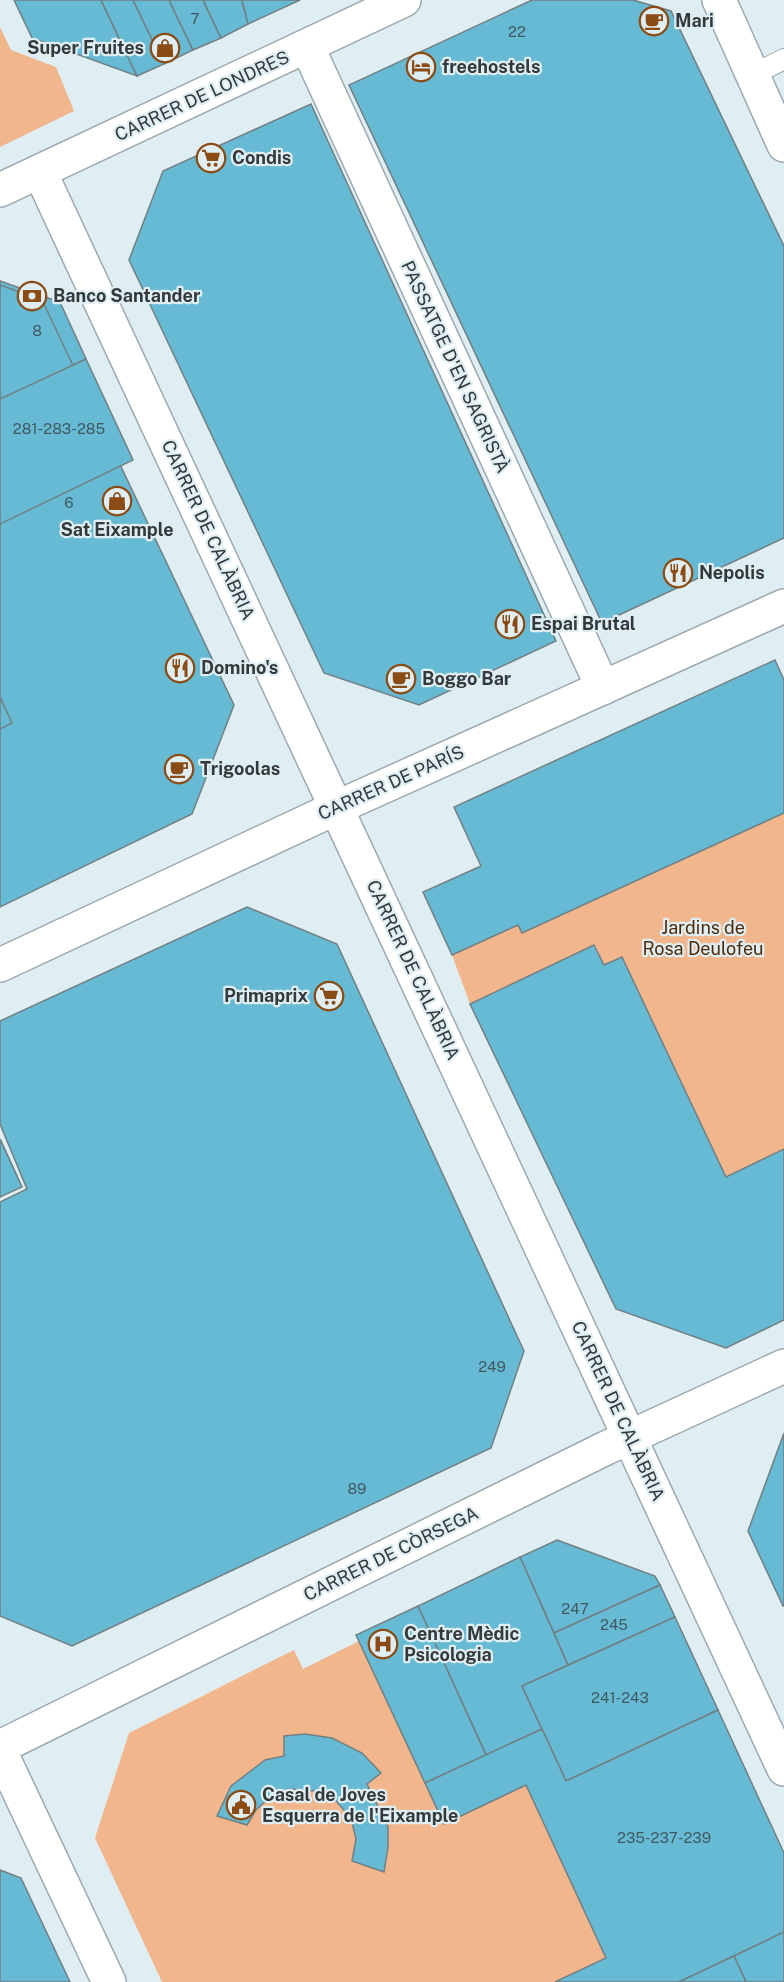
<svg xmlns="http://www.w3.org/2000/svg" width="784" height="1982" font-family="'Public Sans',sans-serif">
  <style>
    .green { fill: #f2b68d }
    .building { fill: #66bad4; stroke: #727f83; stroke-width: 1.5 }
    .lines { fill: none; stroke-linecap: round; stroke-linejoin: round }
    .service-casing { stroke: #9caaaf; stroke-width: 22 }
    .minor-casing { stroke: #9caaaf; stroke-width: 36 }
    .secondary-casing { stroke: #9caaaf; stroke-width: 36 }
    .service { stroke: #fff; stroke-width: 20 }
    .minor { stroke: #fff; stroke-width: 33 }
    .secondary { stroke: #fff; stroke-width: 33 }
    .labels { text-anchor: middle; stroke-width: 4.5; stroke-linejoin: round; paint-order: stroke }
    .number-label { font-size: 15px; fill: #405961 }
    .poi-label { font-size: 18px; font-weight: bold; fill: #34393b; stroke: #dfeef3; text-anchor: start }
    .street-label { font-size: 18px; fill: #34393b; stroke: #dfeef3 }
    .park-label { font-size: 18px; fill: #4f2908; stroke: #dfeef3 }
  </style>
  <rect width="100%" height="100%" fill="#dfeef3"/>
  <g class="green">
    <path d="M0,27L11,50L56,67L74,111L0,147Z"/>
    <path d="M784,813V1149L726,1177L622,957L604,965L594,945L470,1004L452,955L518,925L522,933Z"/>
    <path d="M359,1641L444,1823L526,1785L606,1958L555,1982H162L95,1838L129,1733L294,1650L303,1669Z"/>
  </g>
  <g class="building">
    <path d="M14,0H101L137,76L32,38Z"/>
    <path d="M101,0H133L164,64L137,76Z"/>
    <path d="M133,0H169L193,50L164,64Z"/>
    <path d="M169,0H203L221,38L193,50Z"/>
    <path d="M203,0H242L248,24L221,38Z"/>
    <path d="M242,0H300L248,24Z"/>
    <path d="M532,0H633L671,11L784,246V538L602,623L349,85Z"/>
    <path d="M311,104L556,641L419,705L324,673L129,260L163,171Z"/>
    <path d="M0,281L60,302L86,359L0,399Z"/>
    <path d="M0,285L42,300L234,705L192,814L0,907Z"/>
    <path d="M86,359L133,460L0,524V399Z"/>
    <path d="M775,660L784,680V813L522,933L518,925L452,955L423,892L481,866L454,807Z"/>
    <path d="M0,697L12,723L0,729Z"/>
    <path d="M247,907L337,944L524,1351L491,1448L72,1646L0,1616V1202L27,1189L0,1124V1021Z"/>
    <path d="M594,945L604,965L622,957L726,1177L784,1149V1320L726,1348L616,1309L470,1004Z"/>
    <path d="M0,1139L17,1176L1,1183L5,1194L0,1197Z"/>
    <path d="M0,1139L22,1187L0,1197Z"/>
    <path d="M784,1433V1606H783L748,1531Z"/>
    <path d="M557,1540L655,1576L660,1585L554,1633L520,1557Z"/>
    <path d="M520,1557L568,1665L522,1686L542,1729L486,1755L418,1606Z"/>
    <path d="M660,1585L675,1617L568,1665L554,1633Z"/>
    <path d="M418,1606L486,1755L425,1783L356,1635Z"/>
    <path d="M675,1617L718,1710L566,1781L522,1686Z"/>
    <path d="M718,1710L784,1853V1932L679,1982H555L606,1958L526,1785L444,1824L425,1783L542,1729L566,1781Z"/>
    <path d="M305,1734L332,1738L362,1753L381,1773L367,1784L388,1827V1847L384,1872L352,1861L356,1839L351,1818L336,1801L314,1791L288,1789L268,1799L256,1810L247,1825L217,1816L231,1786L265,1760L284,1756V1736Z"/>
    <path d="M0,1870L21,1878L70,1982H0Z"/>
    <path d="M784,1932V1982H746L734,1956Z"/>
    <path d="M734,1956L746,1982H679Z"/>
  </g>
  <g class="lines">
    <g class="service-casing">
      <path id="service" d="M753,75L784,59"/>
    </g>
    <g class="minor-casing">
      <g id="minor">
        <path d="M719,0L784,145"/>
        <path d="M307,46L603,688"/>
        <path d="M40,172L784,1769"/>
        <path d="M0,190L404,0"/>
        <path d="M0,1747L606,1448L784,1366"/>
        <path d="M0,1751L109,1982"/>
      </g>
    </g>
    <g class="secondary-casing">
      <path id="secondary" d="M0,965L338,807L784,606"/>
    </g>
    <use href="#service" class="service"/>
    <use href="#minor" class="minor"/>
    <use href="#secondary" class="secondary"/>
  </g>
  <defs>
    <g id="cafe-ring" transform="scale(1.5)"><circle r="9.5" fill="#dfeef3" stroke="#8b4b14" stroke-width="1.5"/><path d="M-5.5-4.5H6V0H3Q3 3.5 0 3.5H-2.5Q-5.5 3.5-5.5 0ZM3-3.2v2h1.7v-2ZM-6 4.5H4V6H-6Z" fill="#8b4b14"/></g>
    <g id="shop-ring" transform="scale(1.5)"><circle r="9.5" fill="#dfeef3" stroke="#8b4b14" stroke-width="1.5"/><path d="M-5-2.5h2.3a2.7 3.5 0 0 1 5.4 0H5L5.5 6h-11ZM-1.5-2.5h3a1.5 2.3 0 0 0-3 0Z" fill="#8b4b14"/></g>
    <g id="hotel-ring" transform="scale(1.5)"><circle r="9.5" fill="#dfeef3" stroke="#8b4b14" stroke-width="1.5"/><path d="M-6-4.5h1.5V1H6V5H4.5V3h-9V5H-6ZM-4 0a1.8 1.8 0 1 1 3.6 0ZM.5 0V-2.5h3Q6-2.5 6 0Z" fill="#8b4b14"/></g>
    <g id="supermarket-ring" transform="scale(1.5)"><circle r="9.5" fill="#dfeef3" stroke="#8b4b14" stroke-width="1.5"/><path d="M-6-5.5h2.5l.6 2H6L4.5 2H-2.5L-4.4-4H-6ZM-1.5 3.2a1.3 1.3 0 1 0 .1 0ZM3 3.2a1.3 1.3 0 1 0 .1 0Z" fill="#8b4b14"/></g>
    <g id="bank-ring" transform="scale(1.5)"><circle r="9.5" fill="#dfeef3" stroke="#8b4b14" stroke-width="1.5"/><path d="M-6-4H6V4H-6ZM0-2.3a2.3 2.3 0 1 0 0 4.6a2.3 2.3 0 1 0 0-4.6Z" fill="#8b4b14"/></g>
    <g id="restaurant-ring" transform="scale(1.5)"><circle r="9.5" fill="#dfeef3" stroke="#8b4b14" stroke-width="1.5"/><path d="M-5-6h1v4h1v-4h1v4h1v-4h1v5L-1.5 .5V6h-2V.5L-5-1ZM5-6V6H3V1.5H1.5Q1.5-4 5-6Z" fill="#8b4b14"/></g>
    <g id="hospital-ring" transform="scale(1.5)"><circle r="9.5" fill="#dfeef3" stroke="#8b4b14" stroke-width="1.5"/><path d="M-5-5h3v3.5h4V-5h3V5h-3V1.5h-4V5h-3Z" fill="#8b4b14"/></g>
    <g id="civic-ring" transform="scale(1.5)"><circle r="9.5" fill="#dfeef3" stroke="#8b4b14" stroke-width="1.5"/><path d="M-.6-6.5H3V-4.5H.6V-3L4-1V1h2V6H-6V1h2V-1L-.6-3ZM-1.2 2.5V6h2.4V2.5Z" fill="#8b4b14"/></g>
  </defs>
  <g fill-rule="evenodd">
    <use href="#cafe-ring" x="654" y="21"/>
    <use href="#shop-ring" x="165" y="48"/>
    <use href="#hotel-ring" x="421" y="67"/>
    <use href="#supermarket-ring" x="211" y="158"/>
    <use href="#bank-ring" x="32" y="296"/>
    <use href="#shop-ring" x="117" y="501"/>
    <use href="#restaurant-ring" x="678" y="573"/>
    <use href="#restaurant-ring" x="510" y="624"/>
    <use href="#restaurant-ring" x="180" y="668"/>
    <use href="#cafe-ring" x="401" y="679"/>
    <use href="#cafe-ring" x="179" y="769"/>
    <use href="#supermarket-ring" x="329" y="996"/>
    <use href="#hospital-ring" x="383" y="1644"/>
    <use href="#civic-ring" x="241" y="1805"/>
  </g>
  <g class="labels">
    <g class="number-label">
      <text x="195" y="24">7</text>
      <text x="517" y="37">22</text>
      <text x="37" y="336">8</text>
      <text x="59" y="434">281-283-285</text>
      <text x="69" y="508">6</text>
      <text x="492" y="1372">249</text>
      <text x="357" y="1494">89</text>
      <text x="575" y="1614">247</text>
      <text x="614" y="1630">245</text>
      <text x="620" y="1703">241-243</text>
      <text x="664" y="1843">235-237-239</text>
    </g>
    <g class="poi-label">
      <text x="675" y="27">Mari</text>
      <text x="144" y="54" text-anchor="end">Super Fruites</text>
      <text x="442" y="73">freehostels</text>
      <text x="232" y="164">Condis</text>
      <text x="53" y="302">Banco Santander</text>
      <text x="117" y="536" text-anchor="middle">Sat Eixample</text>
      <text x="699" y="579">Nepolis</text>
      <text x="531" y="630">Espai Brutal</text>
      <text x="201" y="674">Domino's</text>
      <text x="422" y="685">Boggo Bar</text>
      <text x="200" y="775">Trigoolas</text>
      <text x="308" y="1002" text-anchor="end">Primaprix</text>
      <text x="404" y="1640">Centre Mèdic<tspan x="404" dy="21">Psicologia</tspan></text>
      <text x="262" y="1801">Casal de Joves<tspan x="262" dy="21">Esquerra de l'Eixample</tspan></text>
    </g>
    <g class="street-label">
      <text transform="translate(202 96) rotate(-25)" y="6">CARRER DE LONDRES</text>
      <text transform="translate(455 367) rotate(65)" y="6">PASSATGE D'EN SAGRISTÀ</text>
      <text transform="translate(208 530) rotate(65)" y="6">CARRER DE CALÀBRIA</text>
      <text transform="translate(391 783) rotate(-24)" y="6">CARRER DE PARÍS</text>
      <text transform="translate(413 970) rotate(65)" y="6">CARRER DE CALÀBRIA</text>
      <text transform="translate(618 1411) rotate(65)" y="6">CARRER DE CALÀBRIA</text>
      <text transform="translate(391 1554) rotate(-26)" y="6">CARRER DE CÒRSEGA</text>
    </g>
    <g class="park-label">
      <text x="703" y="934">Jardins de<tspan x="703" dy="21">Rosa Deulofeu</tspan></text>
    </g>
  </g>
</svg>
